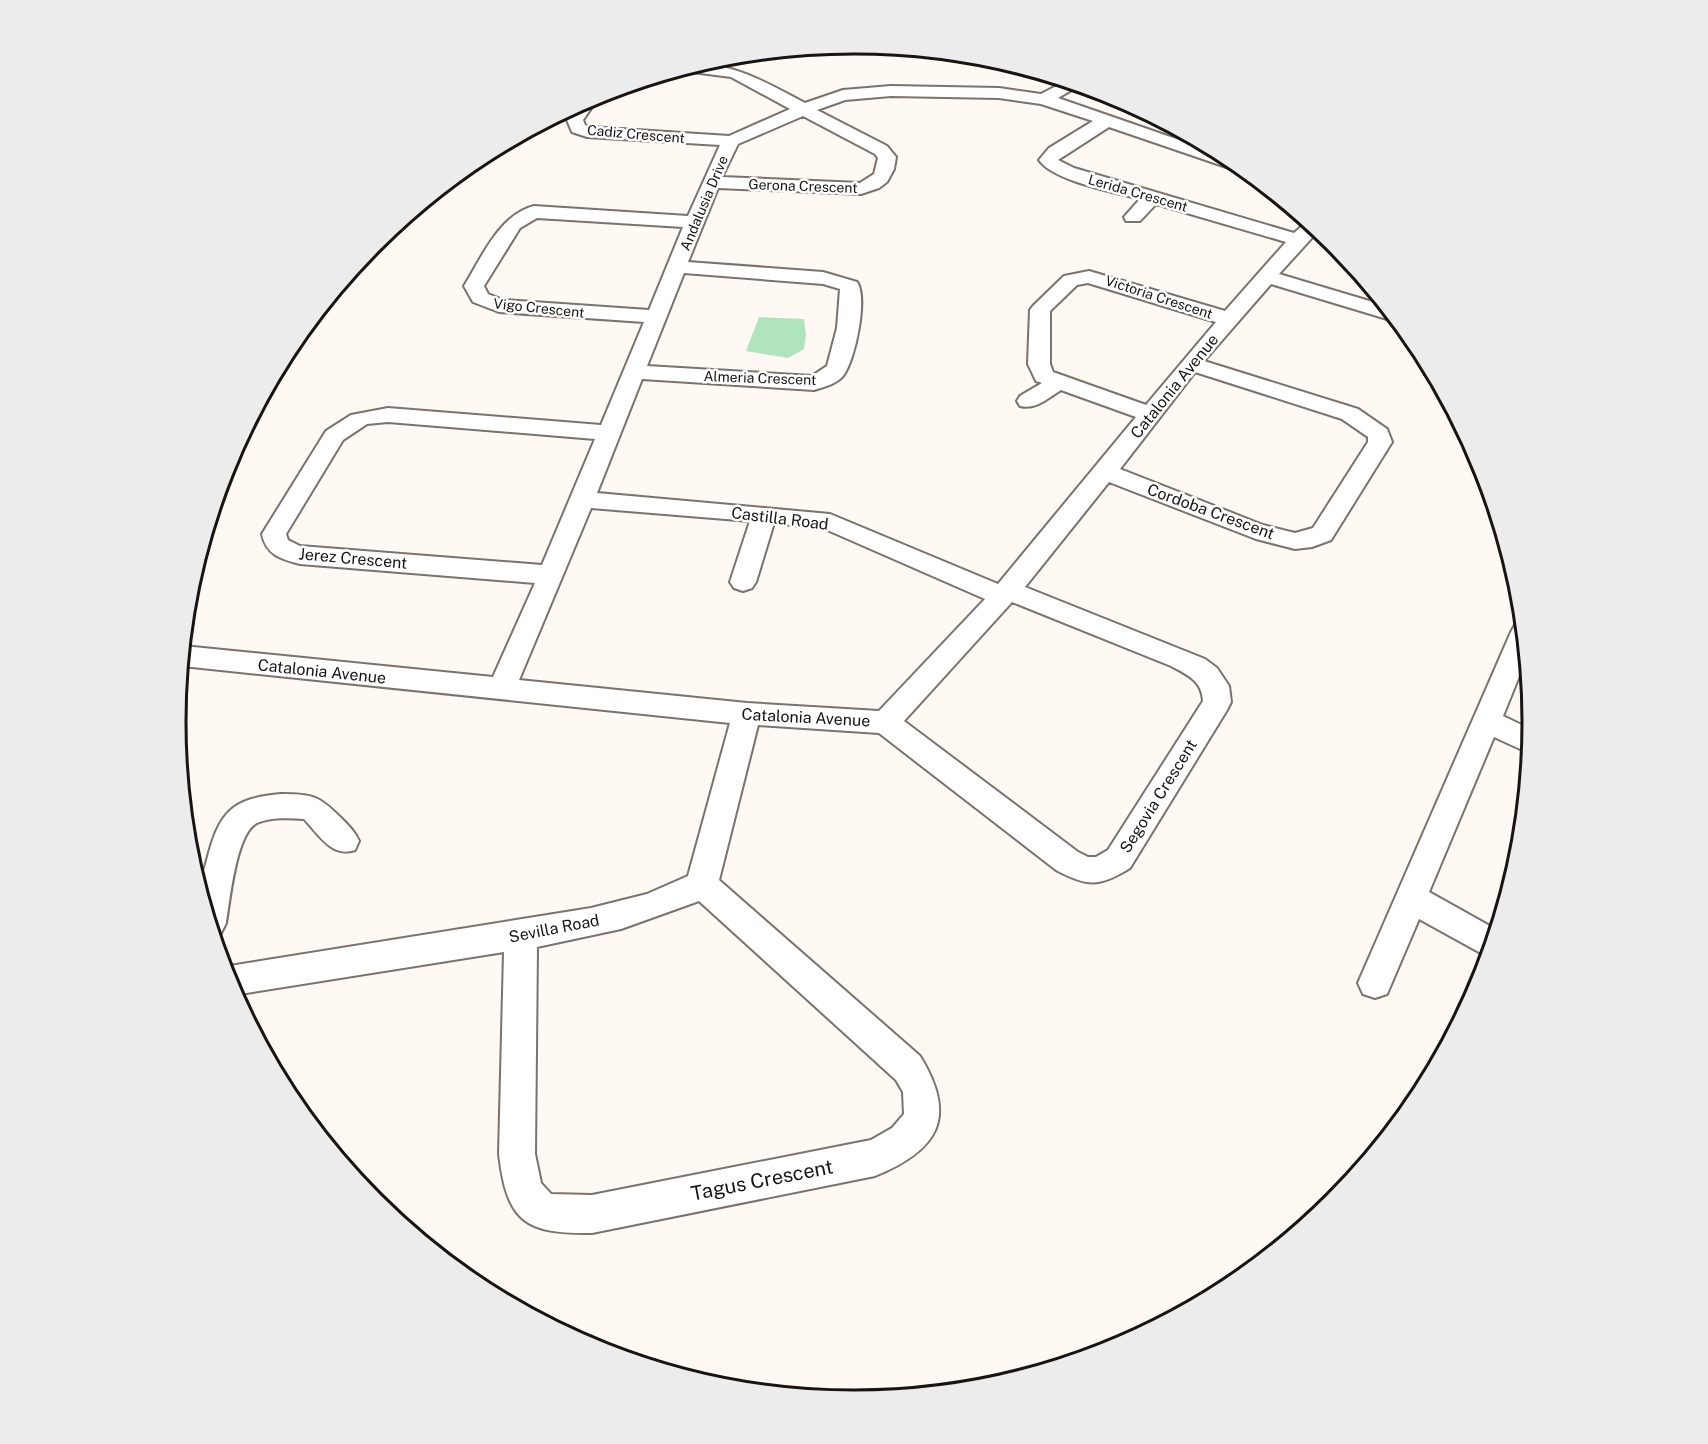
<svg xmlns="http://www.w3.org/2000/svg" width="1708" height="1444" font-family="'Public Sans',sans-serif">
  <style>
    .green { fill: #b0e4bd }
    .lines { fill: none; stroke-linecap: round; stroke-linejoin: round }
    .minor-casing { stroke: #7a726d; stroke-width: 4 }
    .minor { fill: #fff; fill-rule: evenodd }
    .labels { text-anchor: middle; stroke-width: 5; stroke-linejoin: round; paint-order: stroke }
    .far-street-label { font-size: 14px; fill: #171412; stroke: #fff }
    .street-label { font-size: 16px; fill: #171412; stroke: #fff }
    .near-street-label { font-size: 20px; fill: #171412; stroke: #fff }
    .rim { fill: none; stroke: #171412; stroke-width: 3 }
  </style>
  <rect width="100%" height="100%" fill="#fff8f3"/>
  <path class="green" d="M759,317L804,319L806,335L804,349L788,358L746,351Z"/>
  <g class="lines">
    <g class="minor-casing">
      <g id="minor">
        <path d="M698,64C739,65 770,85 805,103L843,90L891,86L999,88L1041,94L1066,81L1080,85L1058,98L1231,158L1246,170H1235L1109,127L1058,160L1074,168L1294,233L1308,221L1319,230L1279,274L1386,306L1398,320L1387,319L1271,284L1204,361L1358,409L1387,429L1392,442L1331,540L1312,547L1295,549L1256,539L1109,482L1025,587L1205,659L1217,668L1229,686L1231,702L1227,710L1130,868C1099,887 1088,887 1056,870L879,733L758,725L719,880L920,1056C958,1118 938,1150 875,1176L592,1233C525,1234 507,1222 499,1154L504,952L234,995L223,967L591,908L647,894L688,876L730,723L182,666L183,646L493,677L535,583L300,564C281,559 266,555 262,534L326,431L351,415L388,408L601,425L644,322L499,312L473,302L464,286C482,257 499,215 534,206L688,216L720,145L587,137L572,132L567,120L578,104L596,95L598,98L583,120L585,125L590,127L729,136L790,109L731,77L677,70ZM891,96L999,98L1041,104L1093,121L1049,148L1039,160C1053,181 1115,192 1140,199L1124,217L1126,221H1140L1156,204L1286,242L1225,311L1089,271L1064,276L1033,306L1030,310L1028,364L1036,381L1042,383L1020,396L1017,401L1020,406C1036,410 1048,398 1061,390L1136,417L998,584L830,514L597,493L642,379L814,390C824,387 836,384 843,376C855,361 868,298 857,282L823,272L688,262L718,188L861,194L879,188L887,182L894,169L896,157L887,146L817,110L845,100ZM803,116L875,154L878,158L874,174L860,183L722,177L738,144ZM537,218L683,227L649,310L503,300L488,294L484,286L520,228ZM684,273L823,284L840,289L837,328L827,366L812,376L647,366ZM1088,283L1216,322L1146,405L1053,372L1050,364V311L1077,285ZM1195,372L1342,419L1368,437V442L1313,528L1295,533L1263,525L1120,469ZM388,422L595,439L542,565L300,546L288,540L286,534L343,440L367,424ZM591,508L750,521L730,582L734,588L743,591L752,588L756,582L774,523L825,529L985,599L879,711L747,703L519,680ZM1012,602L1171,666C1188,675 1202,681 1203,701L1108,850L1096,857H1088L1078,852L904,721ZM699,901L896,1080L903,1092L904,1114L892,1128L871,1140L592,1195L551,1194L541,1183L535,1154L537,947L621,929Z"/>
        <path d="M1523,623L1526,659L1503,716L1532,730L1529,753L1494,737L1429,892L1497,930L1488,957L1419,919L1387,994L1375,998L1363,994L1358,983L1511,632L1515,625Z"/>
        <path d="M281,794C313,794 319,796 341,818C349,826 355,832 359,841L355,850C332,858 319,835 304,819C289,818 271,817 257,823C236,833 230,900 226,923L221,933L213,936C209,923 201,906 200,892C199,882 205,869 207,860C219,813 231,798 281,794Z"/>
      </g>
    </g>
    <use href="#minor" class="minor"/>
  </g>
  <g class="labels">
    <g class="far-street-label">
      <text transform="translate(636 134) rotate(5)" y="5">Cadiz Crescent</text>
      <text transform="translate(803 186) rotate(2)" y="5">Gerona Crescent</text>
      <text transform="translate(1138 193) rotate(16)" y="5">Lerida Crescent</text>
      <text transform="translate(704 203) rotate(-67)" y="5">Andalusia Drive</text>
      <text transform="translate(1159 297) rotate(18)" y="5">Victoria Crescent</text>
      <text transform="translate(539 308) rotate(6)" y="5">Vigo Crescent</text>
      <text transform="translate(760 378) rotate(2)" y="5">Almeria Crescent</text>
    </g>
    <g class="street-label">
      <text transform="translate(1174 386) rotate(-51)" y="6">Catalonia Avenue</text>
      <text transform="translate(1211 511) rotate(20)" y="6">Cordoba Crescent</text>
      <text transform="translate(780 518) rotate(7)" y="6">Castilla Road</text>
      <text transform="translate(353 558) rotate(5)" y="6">Jerez Crescent</text>
      <text transform="translate(322 671) rotate(6)" y="6">Catalonia Avenue</text>
      <text transform="translate(806 717) rotate(3)" y="6">Catalonia Avenue</text>
      <text transform="translate(1158 796) rotate(-58)" y="6">Segovia Crescent</text>
      <text transform="translate(554 928) rotate(-11)" y="6">Sevilla Road</text>
    </g>
    <g class="near-street-label">
      <text transform="translate(762 1180) rotate(-11)" y="7">Tagus Crescent</text>
    </g>
  </g>
  <path d="M0 0H1708V1444H0ZM186 722a668 668 0 1 1 1336 0a668 668 0 1 1-1336 0Z" fill="#ececec" fill-rule="evenodd"/>
  <path class="rim" d="M186 722a668 668 0 1 1 1336 0a668 668 0 1 1-1336 0Z"/>
</svg>
